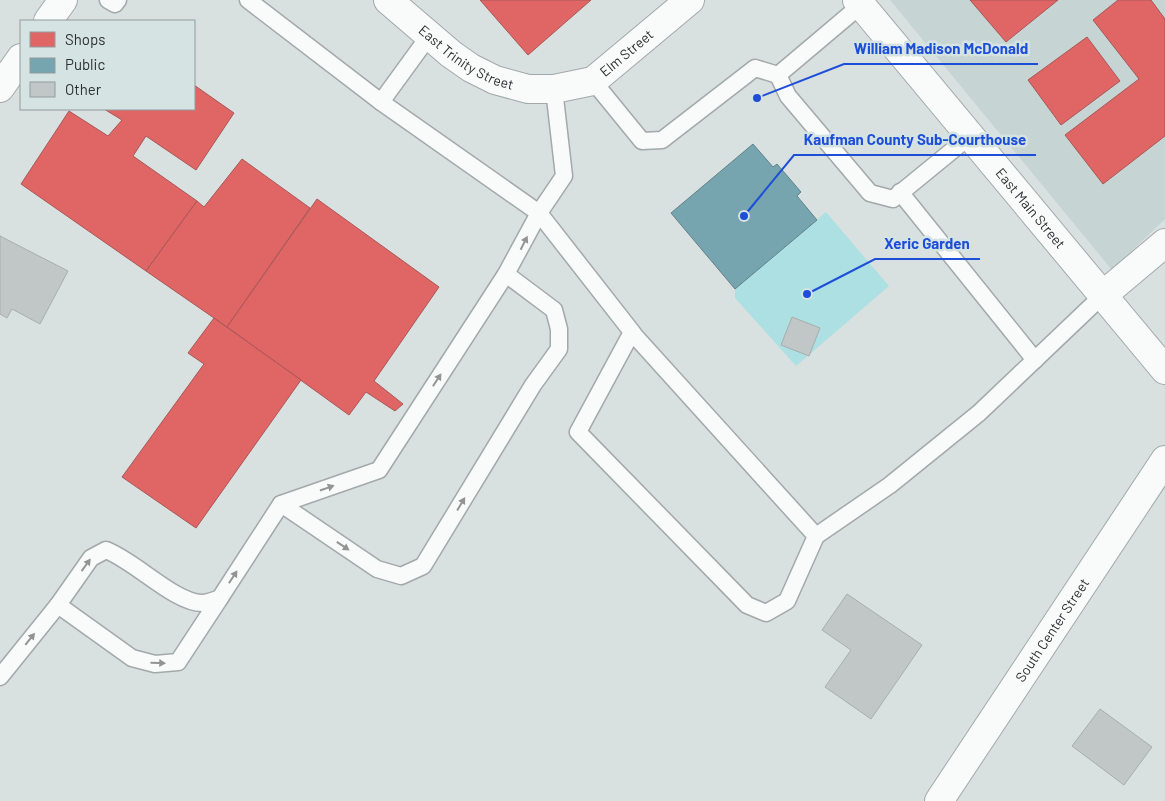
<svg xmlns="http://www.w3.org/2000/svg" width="1165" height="801" font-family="Barlow,sans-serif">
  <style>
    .built { fill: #c6d4d4 }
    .green { fill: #ace0e2 }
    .shops { fill: #e06666; stroke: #a95656 }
    .public { fill: #76a5af; stroke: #5f8289 }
    .building { fill: #c1c7c7; stroke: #a8adad }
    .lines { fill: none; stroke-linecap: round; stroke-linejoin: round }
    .lane-casing { stroke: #a3a8a8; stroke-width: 19 }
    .street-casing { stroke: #a3a8a8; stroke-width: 30 }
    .secondary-casing { stroke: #a3a8a8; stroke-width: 30 }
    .lane { stroke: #f9fafa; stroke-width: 16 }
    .street { stroke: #f9fafa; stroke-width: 28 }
    .secondary { stroke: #f9fafa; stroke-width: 28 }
    .oneway { fill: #929494 }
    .labels { text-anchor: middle; stroke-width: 5; stroke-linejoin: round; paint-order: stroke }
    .street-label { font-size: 14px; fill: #2a2f2f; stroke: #d6e3e3 }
    .leader { fill: none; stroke: #1d4ed8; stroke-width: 2 }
    .callout-dot { fill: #1d4ed8; stroke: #d6e3e3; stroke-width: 2 }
    .callout-label { font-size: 15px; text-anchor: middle; font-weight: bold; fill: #1d4ed8; stroke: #d6e3e3; stroke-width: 5; stroke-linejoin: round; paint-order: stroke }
  </style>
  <rect width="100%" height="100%" fill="#d9e0e0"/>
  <path class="built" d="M890,0H1165V219L1112,270Z"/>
  <path class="green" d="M826,212L889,286L796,366L735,298V289Z"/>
  <g class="shops">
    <path d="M480,0H591L528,55Z"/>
    <path d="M970,0H1058L1006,42Z"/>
    <path d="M1118,0H1151L1165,19V136L1103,184L1065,135L1139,79L1093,20Z"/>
    <path d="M1087,37L1120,81L1061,125L1028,80Z"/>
    <path d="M194,85L234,113L196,170L146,136L133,156L197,201L146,271L21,184L69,111L108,136L122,120L104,109H194Z"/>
    <path d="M242,159L310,208L227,327L146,271L197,201L204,207Z"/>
    <path d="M317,199L439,287L374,381L403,404L395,411L366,392L349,415L227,327Z"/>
    <path d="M214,318L301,380L196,528L122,477L204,364L188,353Z"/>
  </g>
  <path class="public" d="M753,144L773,167L777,164L801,192L797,196L817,220L735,289L671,213Z"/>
  <g class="building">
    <path d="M0,236L68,271L40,324L12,309L7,318L0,314Z"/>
    <path d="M792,317L820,328L809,356L781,345Z"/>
    <path d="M847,594L922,645L871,719L825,687L851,650L822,630Z"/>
    <path d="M1100,709L1152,747L1124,785L1072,746Z"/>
  </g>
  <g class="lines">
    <g class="lane-casing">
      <g id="lane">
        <path d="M108,0L115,4L118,0"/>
        <path d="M248,0L381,102L429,36"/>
        <path d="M861,5L778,75L788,96L870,193L893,199L970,136"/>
        <path d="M593,81L642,141L662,140L755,68L778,75"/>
        <path d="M381,102L539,213L632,332L635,336L816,536L787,601L766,613L747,605L578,432L632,332"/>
        <path d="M900,192L1035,360"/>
        <path d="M281,504L379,470L506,274L539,213L564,176L554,89"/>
        <path d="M816,536L890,485L979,413L1103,295"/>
        <path d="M58,605L91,558L106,550C135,561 175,603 202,603C207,603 215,600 220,598L281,504L377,569L401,576L423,566L533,385L559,349V329L554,310L506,274"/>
        <path d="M0,677L58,605L132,658L155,664L178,662L220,598"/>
      </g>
    </g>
    <g class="street-casing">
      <g id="street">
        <path id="s1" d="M388,0L451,54L471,68L495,80L528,89H554L593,81L690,0"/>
        <path id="s2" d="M857,0L1165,370"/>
        <path d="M1103,295L1165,243"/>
        <path id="s3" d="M939,801L1165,460"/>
      </g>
    </g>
    <g class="secondary-casing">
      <g id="secondary">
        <path d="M48,21L63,0"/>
        <path d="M0,88L21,58"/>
      </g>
    </g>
    <use href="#lane" class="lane"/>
    <use href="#street" class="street"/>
    <use href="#secondary" class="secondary"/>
  </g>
  <defs><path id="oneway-solid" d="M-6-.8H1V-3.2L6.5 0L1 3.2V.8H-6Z" transform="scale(1.25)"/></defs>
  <g class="oneway">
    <use href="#oneway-solid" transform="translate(524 243) rotate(-63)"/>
    <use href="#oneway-solid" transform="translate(437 380) rotate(-57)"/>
    <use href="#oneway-solid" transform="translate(327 488) rotate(-19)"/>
    <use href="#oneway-solid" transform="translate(461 504) rotate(-59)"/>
    <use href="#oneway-solid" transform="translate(343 546) rotate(34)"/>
    <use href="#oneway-solid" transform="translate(86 565) rotate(-54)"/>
    <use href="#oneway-solid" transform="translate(233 577) rotate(-57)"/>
    <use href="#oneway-solid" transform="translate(30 639) rotate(-51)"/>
    <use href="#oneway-solid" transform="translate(158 663) rotate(1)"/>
  </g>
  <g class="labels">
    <g class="street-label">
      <text dy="5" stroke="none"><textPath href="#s1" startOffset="278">Elm Street</textPath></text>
      <text dy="5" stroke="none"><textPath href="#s1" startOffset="98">East Trinity Street</textPath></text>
      <text dy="5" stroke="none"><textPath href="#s2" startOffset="271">East Main Street</textPath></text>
      <text dy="5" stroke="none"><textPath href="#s3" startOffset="205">South Center Street</textPath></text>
    </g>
  </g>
  <path class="leader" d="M757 98L844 64H1038M744 216L794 155H1036M807 294L875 259H980"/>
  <g class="callout-dot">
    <circle cx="757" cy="98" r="5"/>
    <circle cx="744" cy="216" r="5"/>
    <circle cx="807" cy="294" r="5"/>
  </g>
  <g class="callout-label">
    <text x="941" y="54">William Madison McDonald</text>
    <text x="915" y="145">Kaufman County Sub-Courthouse</text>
    <text x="927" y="249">Xeric Garden</text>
  </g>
  <rect x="20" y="20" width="175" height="90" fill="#d6e3e3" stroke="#919b9b"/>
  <rect x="30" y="32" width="25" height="15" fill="#e06666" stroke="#919b9b"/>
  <text x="65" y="45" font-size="15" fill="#2a2f2f">Shops</text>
  <rect x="30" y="58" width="25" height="15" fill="#76a5af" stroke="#919b9b"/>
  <text x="65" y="70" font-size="15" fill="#2a2f2f">Public</text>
  <rect x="30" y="82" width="25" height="15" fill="#c1c7c7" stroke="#919b9b"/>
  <text x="65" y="95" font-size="15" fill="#2a2f2f">Other</text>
</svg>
